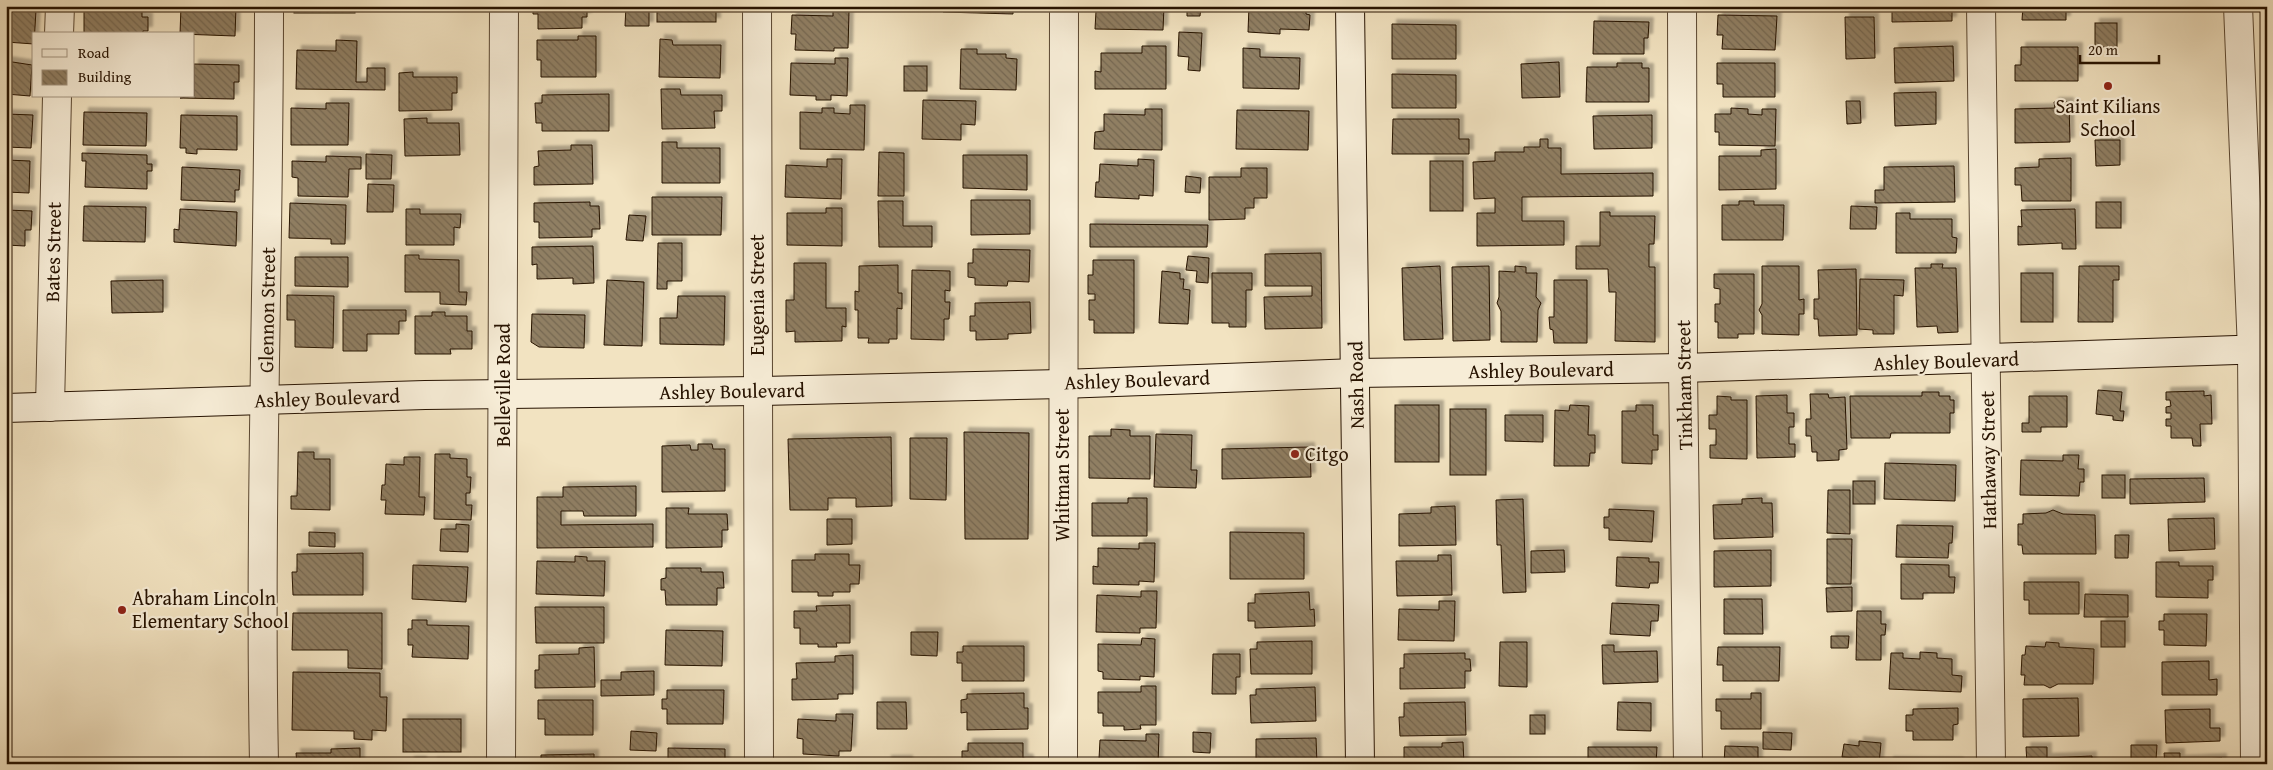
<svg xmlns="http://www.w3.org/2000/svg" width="2273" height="770" font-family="'Gentium Book Plus',serif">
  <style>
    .building { fill: url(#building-back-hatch); stroke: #261200; filter: url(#shadow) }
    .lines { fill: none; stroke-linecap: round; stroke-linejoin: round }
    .minor-casing { stroke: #594630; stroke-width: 30 }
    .secondary-casing { stroke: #261200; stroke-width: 30 }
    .minor { stroke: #f7edd7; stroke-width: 28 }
    .secondary { stroke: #f7edd7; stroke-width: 28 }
    .poi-dot { fill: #8f2418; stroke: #f7edd7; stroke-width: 2 }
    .labels { text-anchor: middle; stroke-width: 4.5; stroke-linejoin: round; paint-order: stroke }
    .poi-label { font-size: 20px; fill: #261200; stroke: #f7edd7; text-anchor: start }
    .street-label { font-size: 20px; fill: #261200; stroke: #f7edd7 }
  </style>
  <defs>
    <pattern id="building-back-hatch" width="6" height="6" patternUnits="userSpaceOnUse" patternTransform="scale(1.25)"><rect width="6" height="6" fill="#907f64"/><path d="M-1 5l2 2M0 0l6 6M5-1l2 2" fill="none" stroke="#756750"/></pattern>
    <filter id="shadow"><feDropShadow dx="4.5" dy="-4.5" stdDeviation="1" flood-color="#0004"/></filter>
  </defs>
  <rect width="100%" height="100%" fill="#f2e3c1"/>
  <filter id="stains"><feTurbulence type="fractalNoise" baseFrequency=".004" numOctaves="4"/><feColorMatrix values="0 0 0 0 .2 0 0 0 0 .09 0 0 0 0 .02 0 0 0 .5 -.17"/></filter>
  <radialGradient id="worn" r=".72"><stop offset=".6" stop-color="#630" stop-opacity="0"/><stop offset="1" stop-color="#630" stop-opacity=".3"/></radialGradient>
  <g class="building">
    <path d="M181,6H236L235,36L180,34Z"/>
    <rect x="294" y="6" width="61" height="7"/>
    <path d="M533,6H581L582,9H587V17H582V28L538,29V14H533Z"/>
    <path d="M626,6H649V26H625Z"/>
    <rect x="657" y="6" width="59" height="16"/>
    <path d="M943,6H1013V14L943,12Z"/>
    <path d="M1105,6H1164L1163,30L1095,29L1096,11H1105Z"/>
    <path d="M1187,6H1201L1200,16H1187Z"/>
    <path d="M1249,6H1306V14L1310,15L1309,30L1280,29V34L1248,32Z"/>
    <path d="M1390,6H1454V10L1390,11Z"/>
    <path d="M1884,6H1952V21L1892,22V9H1884Z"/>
    <path d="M2023,6H2058V10H2066V20H2022Z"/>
    <path d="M84,7L142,8V17H148V31H143V34H84Z"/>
    <path d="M6,8L36,10L34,44L6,42Z"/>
    <path d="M833,11H849L848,48H834V51L795,50L796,34H791L792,15L833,16Z"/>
    <path d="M1718,15L1777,16L1775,50L1722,49L1723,35H1717Z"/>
    <path d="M1845,17H1874L1875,58L1846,59Z"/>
    <path d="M1594,21L1649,22L1648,38H1644V54H1593Z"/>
    <rect x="2095" y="23" width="22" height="24"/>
    <path d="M1392,24L1456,25V59H1392Z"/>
    <path d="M1179,32L1202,33L1200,71L1188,70L1189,57L1178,56Z"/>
    <path d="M578,36H596V77H541V60H537V40H578Z"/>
    <path d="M660,39L672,40L673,45H721L720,78L659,77Z"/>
    <path d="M336,40L357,41L356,82H367V68H385V90L296,89L297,50L336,51Z"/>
    <path d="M1142,46H1166V89H1095V71L1101,72V53H1142Z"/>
    <path d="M1953,46L1954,81L1895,83L1894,48Z"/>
    <path d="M2021,47H2078V81H2015V65H2021Z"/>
    <path d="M1243,48L1260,49V57L1300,58L1299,89L1243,88Z"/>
    <path d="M961,49H977V54H1006V58L1017,59L1016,90L960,89Z"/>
    <path d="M835,58H848L847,96L831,95V100H816V96L790,95L791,63L835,64Z"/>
    <path d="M6,61L32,65L30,96L6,94Z"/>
    <path d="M1559,62L1560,97L1522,98L1521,64Z"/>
    <path d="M1617,63H1642V68H1649V102H1586L1587,67H1617Z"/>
    <path d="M1717,63H1775V97H1723V84H1717Z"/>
    <path d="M194,64L239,65V82H234V99L180,98L194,96Z"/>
    <rect x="904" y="66" width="23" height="25"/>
    <path d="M413,72V77H457V93H452V110L399,111V73Z"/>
    <path d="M1392,74L1456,75V108H1392Z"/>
    <path d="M661,89H680L681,95H722V111H714L715,128L662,129Z"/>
    <path d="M1936,92V124L1895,126L1894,93Z"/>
    <path d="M609,94V131H542V123H536L535,103H542V95Z"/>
    <path d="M923,100L976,101L975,125L961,124V140L922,139Z"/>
    <path d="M1846,101H1860L1861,123L1847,124Z"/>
    <path d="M2054,102H2069L2070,142L2015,143V109L2055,108Z"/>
    <path d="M326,103H349L348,145H291V108L326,109Z"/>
    <path d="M850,105H865L864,150L800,149V112L822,113V108H834V113L850,114Z"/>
    <path d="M1731,108L1748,109V114L1762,115V109H1776L1775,146L1719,145V132H1715V114H1731Z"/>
    <path d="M1145,109H1162V150L1094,149L1095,132L1104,131V114L1145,115Z"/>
    <path d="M1237,110L1309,111L1308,150L1236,149Z"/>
    <path d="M84,112L147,113L146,146L83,145Z"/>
    <path d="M6,114L33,115L31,148L6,147Z"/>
    <path d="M181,115L237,116V150L197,149V154L186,153V148H180Z"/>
    <path d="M1652,115V148L1594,149L1593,116Z"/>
    <path d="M427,118V123H459L460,155L405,156L404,119Z"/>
    <path d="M1393,119H1459V139H1469V154H1392Z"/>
    <path d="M1540,139H1548V148H1561V174L1653,173V196L1522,197V221H1564V245L1477,246V213H1495V198L1474,199L1473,162L1495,161V152H1524V147H1540Z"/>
    <path d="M2095,140H2120V165L2096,166Z"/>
    <path d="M662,142H677V148H720V183H662Z"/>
    <path d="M571,145H592L593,184L534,185V167L539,166L538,151L571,150Z"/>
    <path d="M1776,149V189L1719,190V156H1761V150Z"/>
    <path d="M879,152L904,153V196H878Z"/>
    <path d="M82,153L147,155V164H152V171H147V189L85,187L86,161H82Z"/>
    <path d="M366,154L392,155L391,179H366Z"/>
    <path d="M963,155H1027V190L963,188Z"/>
    <path d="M326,156L361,157V169H349L348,197L298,196V178L292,177V161L326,162Z"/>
    <path d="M2071,158V201H2022L2021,185H2015V168L2039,167V159Z"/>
    <path d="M827,159H842L841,199L785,197L786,165L827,167Z"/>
    <path d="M1138,159L1154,160L1153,196L1139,195V199L1095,197L1096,182H1099L1100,164L1138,166Z"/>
    <path d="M6,160L30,161L29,193L6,192Z"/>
    <rect x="1430" y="161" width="33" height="50"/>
    <path d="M1954,166L1955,202L1875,203V190H1884V167Z"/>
    <path d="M182,167L240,170L239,190H235V202L181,200Z"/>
    <path d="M1241,168H1267V198H1254V208H1245V219L1209,220V177H1241Z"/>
    <path d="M1186,176L1201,178L1200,193L1185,192Z"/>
    <path d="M368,184L394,185L393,212H367Z"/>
    <path d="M652,197H722L721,235H652Z"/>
    <path d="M971,200H1030V234L971,235Z"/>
    <path d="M878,201H903V226H932V247H879Z"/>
    <path d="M1739,201H1754V205H1784L1783,240H1722V205H1739Z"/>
    <path d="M590,202V206H599L600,229H592V237L539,238V222H534V203Z"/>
    <rect x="2096" y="202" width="25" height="26"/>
    <path d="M290,203L346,205L345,244H331V239L289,238Z"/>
    <path d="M84,206L146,207L145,242L83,241Z"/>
    <path d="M1851,206L1877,207L1876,229H1850Z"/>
    <path d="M826,208H842V246L787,245V213H826Z"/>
    <path d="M180,209L237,212L236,246L174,242V229L179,230Z"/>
    <path d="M406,209H420V214H461L460,228L454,227V245H406Z"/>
    <path d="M2075,209L2076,249H2062V243L2018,245V226L2022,227L2021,210Z"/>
    <path d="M6,210L32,211L31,230H25V246L6,245Z"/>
    <path d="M1600,212H1610V216H1655L1654,244H1649V267H1655V342L1615,341L1616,292H1609L1608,269H1576V246H1600Z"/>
    <path d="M1896,213H1910V219H1952V237L1957,238L1956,253H1896Z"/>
    <path d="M629,215L646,216L643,241L626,240Z"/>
    <path d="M1090,224L1208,225L1207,247H1090Z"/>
    <path d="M658,243H682V281H667V289H657Z"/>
    <path d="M593,246L594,283L573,284V278L537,279V264L532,265V247Z"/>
    <path d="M973,249L1030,250L1029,282L1008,281L1007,286L975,285V278L968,277V263H973Z"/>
    <path d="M1321,253L1322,328L1265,329L1264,297L1312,296V286H1265V254Z"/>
    <path d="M405,255H419V259L459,260V292H467L466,305L440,304V292H405Z"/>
    <path d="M1188,256L1209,258L1208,283L1196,282L1197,271L1186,270Z"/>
    <path d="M295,257H348V287L295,286Z"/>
    <path d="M1093,260H1134V333H1094V320H1089V300H1095V294H1088V275H1093Z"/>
    <path d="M794,263H826V308H846V327L842,326V341L795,342V331L786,332V300H794Z"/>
    <path d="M1931,264H1943L1942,268H1956L1958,332L1938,333L1937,326L1917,327L1915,268H1931Z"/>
    <path d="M898,265V293H902V309L897,308V339H889V343H868L869,338H858V310H855V291L859,292V266Z"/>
    <path d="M1440,266L1443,339L1404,340L1402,268Z"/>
    <path d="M1489,266L1490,340L1453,341L1452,267Z"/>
    <path d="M1515,266L1526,267V273H1537L1536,297L1541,303L1538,310L1537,342H1501V311L1497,303L1499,297V271L1515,272Z"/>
    <path d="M1762,266H1799V300L1804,299V314H1799V335L1762,334V315L1759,310L1762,304Z"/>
    <path d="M2079,266H2119V280H2113V322H2078Z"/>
    <path d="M1856,269L1857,335L1819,336L1818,319H1814V299H1819L1818,270Z"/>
    <path d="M912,270L950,271V291L945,290V302H950L949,319H944V340L911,339Z"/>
    <path d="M1162,271L1180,273V279H1184L1183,289L1190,290L1188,324L1159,323Z"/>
    <path d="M1212,273H1252V290H1246V327H1229V323H1212Z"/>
    <rect x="2021" y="273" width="32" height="49"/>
    <path d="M1714,274H1754V334H1738V338H1718V322H1715V304H1720V289L1714,288Z"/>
    <path d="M1860,279L1904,280L1903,296L1894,295V334H1873V330L1859,329Z"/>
    <path d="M163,280V312L112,313L111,281Z"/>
    <path d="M607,280L644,282L642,346L604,345Z"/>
    <path d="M1554,280H1587V343H1554L1553,330L1550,329L1549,317H1554Z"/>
    <path d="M287,295L334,296L333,348L295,347V320H287Z"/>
    <path d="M678,296H725L724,345L660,344V318H677Z"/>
    <path d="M1030,302L1031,333L1008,334V339L976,340V331H970V316H975V303Z"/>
    <path d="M343,310H406V321H399V334H367V351H343Z"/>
    <path d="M432,312H445V316H467V331H472V349H450L451,354H415V316H432Z"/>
    <path d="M532,314L585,315L584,348L539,347L531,342Z"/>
    <path d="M2098,390L2122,392L2120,411H2124L2123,421L2113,420V416L2096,414Z"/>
    <path d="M2204,391V396L2211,395L2212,424H2200L2201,446H2193L2192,438H2171V426H2166V419H2171V413H2166V407L2171,406L2170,400H2166V392Z"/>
    <path d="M1922,392H1939V396H1950V400H1954V413H1950V433H1891L1890,438H1851L1850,396H1922Z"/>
    <path d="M1810,394H1828L1829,398L1845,397L1847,449L1839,450V460L1817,461V452H1812L1811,436H1806V419H1811Z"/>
    <path d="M1787,395V413H1794V427H1789V444H1795V457L1757,458L1756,396Z"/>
    <path d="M1717,396L1731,397V400H1747V459L1710,458V445H1716V429H1709V415H1717Z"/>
    <path d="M2029,396H2067V427H2041V432H2022V423H2029Z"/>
    <rect x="1395" y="405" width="44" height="57"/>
    <path d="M1570,405L1589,406L1588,435H1595V453H1590L1589,466H1554L1555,410L1569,411Z"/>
    <path d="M1636,405H1653V435H1658V450H1652V464L1622,463V411H1636Z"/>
    <rect x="1450" y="409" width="36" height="66"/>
    <path d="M1505,415H1543V442L1505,441Z"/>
    <path d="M1111,429L1130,430V436H1150V479L1089,478V436H1111Z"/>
    <path d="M964,432L1029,433L1028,539H965Z"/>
    <path d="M1156,434L1192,435L1191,470H1197L1196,488L1154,487Z"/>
    <path d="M891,437L892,506L856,507V498H828V510H790L788,439Z"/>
    <path d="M910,438H947L946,500L910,499Z"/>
    <path d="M698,444H712L713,449H725V491L662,492V446L690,445L691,450H698Z"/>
    <path d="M1310,447L1311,477L1222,479V449Z"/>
    <path d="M298,452H314V459H330V510L291,509V496H297Z"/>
    <path d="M435,454H450V458L467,459V477H471L470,493H466V505H472L471,520L434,519Z"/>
    <path d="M2063,455H2079L2078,469H2084V482H2080L2079,496L2020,495L2021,460L2063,461Z"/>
    <path d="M404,457H420L419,497H425L424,515L385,514L386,500H381L382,485H385L386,464L404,465Z"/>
    <path d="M1885,463L1956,465L1955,501L1884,499Z"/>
    <rect x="2102" y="475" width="23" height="23"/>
    <path d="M2204,478L2205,502L2130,504V479Z"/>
    <rect x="1853" y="481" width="22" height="23"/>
    <path d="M636,486V516H584L583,511H561V525L653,524V547L537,548V497H563V487Z"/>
    <path d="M1828,490H1850V534L1827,533Z"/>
    <path d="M1128,498H1147V536H1092V503H1128Z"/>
    <path d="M1762,498V503H1772L1773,537L1714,539L1713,505L1742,504V499Z"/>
    <path d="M1523,499L1526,592L1503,593L1501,545H1497L1496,500Z"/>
    <path d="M1455,506L1456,545L1399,546V514L1431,513V507Z"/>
    <path d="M666,508H689L688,514H727L728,530H722V547L666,548Z"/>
    <path d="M1609,509L1654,511L1652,542L1609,540V528H1604V517H1609Z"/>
    <path d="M2053,510L2063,514L2095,515L2096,554H2023L2022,545H2018V524H2023V514L2046,513Z"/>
    <path d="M2214,518L2215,549L2169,551L2168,519Z"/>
    <path d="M827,519H852V544L827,545Z"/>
    <path d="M456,524L469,525L468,552L440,551L441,529H456Z"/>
    <path d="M1897,525L1953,526L1952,543H1949L1948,558L1896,557Z"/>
    <path d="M309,532L335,533V547L309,546Z"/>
    <path d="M1230,532L1304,533V579H1230Z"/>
    <path d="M2115,535H2129L2128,558H2115Z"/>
    <path d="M1827,539H1852L1851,584H1827Z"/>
    <path d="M1139,543H1155L1154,582L1139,581V585L1093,584V566L1098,567V548L1139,549Z"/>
    <path d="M1564,550L1565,572L1531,573V551Z"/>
    <path d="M1771,550V586L1714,587V551Z"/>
    <path d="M363,553V595H293L292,572H297V554Z"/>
    <path d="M815,554H849V565H860L859,584H850V592H833V596H818V592H792V560H815Z"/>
    <path d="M1438,555H1451L1452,595L1397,596L1396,561H1438Z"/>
    <path d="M575,556L587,557V561H605L604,596L536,594L537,561L575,562Z"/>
    <path d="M1617,557L1649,558V562H1659L1658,583H1650L1649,588L1616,586Z"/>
    <path d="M2156,562H2179V566H2213V580H2208V598L2156,597Z"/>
    <path d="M1901,564L1949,565V577H1955L1954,593H1923V599H1901Z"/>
    <path d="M413,565L468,567L466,602L412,599Z"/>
    <path d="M666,568H701V572H723L724,588H717V605H666L665,590H661V579L666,578Z"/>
    <path d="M2024,582H2079V614H2029V600H2024Z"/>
    <path d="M1852,587V611L1827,612L1826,588Z"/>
    <path d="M1141,591H1157L1156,628H1140V633L1096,632L1097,595L1141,597Z"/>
    <path d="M1309,592L1310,610L1314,609L1315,626L1255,628V621H1248V603H1255V594Z"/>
    <path d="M2085,594L2128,595V617H2084Z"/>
    <path d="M1724,599H1762L1763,634H1724Z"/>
    <path d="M1439,601H1455L1454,641L1398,640L1399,609L1439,610Z"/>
    <path d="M1612,603L1659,605L1658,621H1651L1650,636L1610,634Z"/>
    <path d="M850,605V643H836L837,647H818V644H800V628H794V611H817L816,606Z"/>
    <path d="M535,607H604V643H536Z"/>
    <path d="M1857,611H1881V624H1886L1885,635H1881V660H1856Z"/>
    <path d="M293,613H382V669L348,668V650H292Z"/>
    <path d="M2164,614H2207L2206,646L2164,645V630H2159V621H2164Z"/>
    <path d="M412,620H427V625L469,626L468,659L412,657L413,645H408V629H412Z"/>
    <rect x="2101" y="621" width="24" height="26"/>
    <path d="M666,630L723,631L722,666L665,665Z"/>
    <path d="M911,632H938L937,656L911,655Z"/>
    <path d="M1831,636H1849L1848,648H1831Z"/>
    <path d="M1142,638L1155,639L1154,677L1140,676V680L1103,679V672L1098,671V644L1141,645Z"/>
    <path d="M1312,641V674H1251L1250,649H1257V642Z"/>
    <path d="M1500,642H1527V687L1499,686Z"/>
    <path d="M2046,642L2059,643V647L2094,649L2093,684H2058L2050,688L2044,685H2024L2025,675H2021L2022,655H2025L2026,646L2045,647Z"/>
    <path d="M1602,645H1614V652L1657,651L1658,682L1603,684Z"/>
    <path d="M963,646H1024V681H962V663H957V652H963Z"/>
    <path d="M594,647L595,687L535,688V670H539V655L579,654V648Z"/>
    <path d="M1718,647H1780L1779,681H1723V665H1717Z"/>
    <path d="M1920,652L1937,653V658L1952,659V675L1962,676L1961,692L1889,689L1891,653H1903V658L1920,659Z"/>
    <path d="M1465,653V659H1470L1471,671H1465V688L1400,689V668H1404V654Z"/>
    <path d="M1213,654H1240V677H1236V694H1212Z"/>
    <path d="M853,655V694H838V699L792,700V679H797L796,663L835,662V656Z"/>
    <path d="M2209,661V680L2217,679V695H2162V662Z"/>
    <path d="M654,671V695L601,696V680H621V672Z"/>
    <path d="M293,672L380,673V697H387L386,731L372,730V740L354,739V731L292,730Z"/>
    <path d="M1141,686H1156V725H1140L1141,729L1124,730V726H1103V713H1098V692H1141Z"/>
    <path d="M1315,687L1316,721L1251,723L1250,695H1256V689Z"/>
    <path d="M667,690H724L723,724H667V709H662V699H667Z"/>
    <path d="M1024,693V708H1028V729L967,730V712L961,713V700L967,699V694Z"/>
    <path d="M1751,693H1761V729H1721V711H1716V699H1751Z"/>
    <path d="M2078,698L2079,736L2023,737V699Z"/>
    <path d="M538,700H593V735H545V719H538Z"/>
    <path d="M877,702H906L907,729H877Z"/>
    <path d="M1465,702L1466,735L1400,736L1399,717H1404V703Z"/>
    <path d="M1618,702L1651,703V731L1617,730Z"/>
    <path d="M1958,708V724L1953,725V740H1913V731H1906V715H1913V709Z"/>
    <path d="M2210,709V728H2220V741L2166,743L2165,710Z"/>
    <path d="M836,714H853L851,751H839V756L803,754V739L797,738L798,719L836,721Z"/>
    <rect x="1530" y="715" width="15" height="19"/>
    <rect x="403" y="719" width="58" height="33"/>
    <path d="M631,731L657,733L656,751L630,750Z"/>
    <path d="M1193,732L1211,733L1210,753L1193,752Z"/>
    <path d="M1763,732L1792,733L1791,750L1763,749Z"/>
    <path d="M1146,734H1159L1158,764H1104V759H1099L1100,740L1146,741Z"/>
    <path d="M1316,738L1317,764H1256V739Z"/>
    <path d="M1859,741L1881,743L1879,764L1857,762L1858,758L1842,757L1844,744L1859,746Z"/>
    <path d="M1463,742L1464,764H1404V747H1442V743Z"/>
    <path d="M968,743H1023V758L1029,759V764L962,763V751H968Z"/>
    <path d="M2131,745H2157L2156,760H2131Z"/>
    <path d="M1725,746L1758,747V764H1724Z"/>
    <path d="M1588,747H1657L1656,764H1588Z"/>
    <path d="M2026,747H2047V758L2092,756V764H2027Z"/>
    <path d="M360,748V764H297L296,753H331V749Z"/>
    <path d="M668,748L725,749V764H668Z"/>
    <path d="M2164,753H2180V760L2222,758V764H2165Z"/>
    <path d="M594,754V764H541V755Z"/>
    <rect x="887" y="760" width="21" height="4"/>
    <rect x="410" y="761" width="12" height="3"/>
    <path d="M1889,761L1959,762V764H1889Z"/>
    <path d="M433,762L464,763V764H432Z"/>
  </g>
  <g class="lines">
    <g class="minor-casing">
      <g id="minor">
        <path d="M757,6L759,764"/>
        <path d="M1682,6L1683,368L1688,764"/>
        <path d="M1981,6L1991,764"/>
        <path d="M2238,6L2252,350L2255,764"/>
        <path d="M59,34L60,6"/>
        <path d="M50,407L57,96"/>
        <path d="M264,764C259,511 269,259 269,6"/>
        <path d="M501,764L504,6"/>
        <path d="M1063,764L1064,6"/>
      </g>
    </g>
    <g class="secondary-casing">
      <g id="secondary">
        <path d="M1350,6L1360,764"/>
        <path d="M6,408L425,395L758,391L1062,384L1356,373L1683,368L2267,349"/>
      </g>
    </g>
    <use href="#minor" class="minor"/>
    <use href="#secondary" class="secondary"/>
  </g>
  <g class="poi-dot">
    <circle cx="2108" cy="86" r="5"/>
    <circle cx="1295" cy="454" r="5"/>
    <circle cx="122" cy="610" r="5"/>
  </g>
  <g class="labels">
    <g class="poi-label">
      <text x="2108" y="113" text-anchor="middle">Saint Kilians<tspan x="2108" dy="23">School</tspan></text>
      <text x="1305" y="461">Citgo</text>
      <text x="132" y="605">Abraham Lincoln<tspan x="132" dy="23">Elementary School</tspan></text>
    </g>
    <g class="street-label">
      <text transform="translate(53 252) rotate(-89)" y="7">Bates Street</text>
      <text transform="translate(757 295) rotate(-90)" y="7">Eugenia Street</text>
      <text transform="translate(267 310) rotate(-89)" y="7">Glennon Street</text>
      <text transform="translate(1946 361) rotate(-2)" y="7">Ashley Boulevard</text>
      <text transform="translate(1541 370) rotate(-1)" y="7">Ashley Boulevard</text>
      <text transform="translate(1137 380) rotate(-2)" y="7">Ashley Boulevard</text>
      <text transform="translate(503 385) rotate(-90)" y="7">Belleville Road</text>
      <text transform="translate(1356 385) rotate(-91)" y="7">Nash Road</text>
      <text transform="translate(1684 385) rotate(-91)" y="7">Tinkham Street</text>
      <text transform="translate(732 391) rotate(-1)" y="7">Ashley Boulevard</text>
      <text transform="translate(327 398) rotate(-2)" y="7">Ashley Boulevard</text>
      <text transform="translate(1988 460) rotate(-91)" y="7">Hathaway Street</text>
      <text transform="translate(1062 475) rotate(-90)" y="7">Whitman Street</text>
    </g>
  </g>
  <rect width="2273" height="770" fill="none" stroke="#f2e3c1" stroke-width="25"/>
  <rect x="8" y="8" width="2258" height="755" fill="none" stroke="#261200" stroke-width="2.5"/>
  <rect x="12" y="12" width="2248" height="745" fill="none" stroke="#261200"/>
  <rect x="32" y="32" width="162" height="65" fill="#f7edd7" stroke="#a39581"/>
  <rect x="42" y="49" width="25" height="8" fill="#f7edd7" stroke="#a39581"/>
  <text x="78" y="58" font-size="15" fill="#261200">Road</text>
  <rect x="42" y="70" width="25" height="15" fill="url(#building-back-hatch)" stroke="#a39581"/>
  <text x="78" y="82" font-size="15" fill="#261200">Building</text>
  <path d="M2080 55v8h79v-8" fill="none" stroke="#261200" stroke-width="2.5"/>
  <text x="2088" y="55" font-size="15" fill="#261200" stroke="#f7edd7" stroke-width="4" paint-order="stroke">20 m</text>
  <rect width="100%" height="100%" filter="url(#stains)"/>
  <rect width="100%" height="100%" fill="url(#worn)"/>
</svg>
